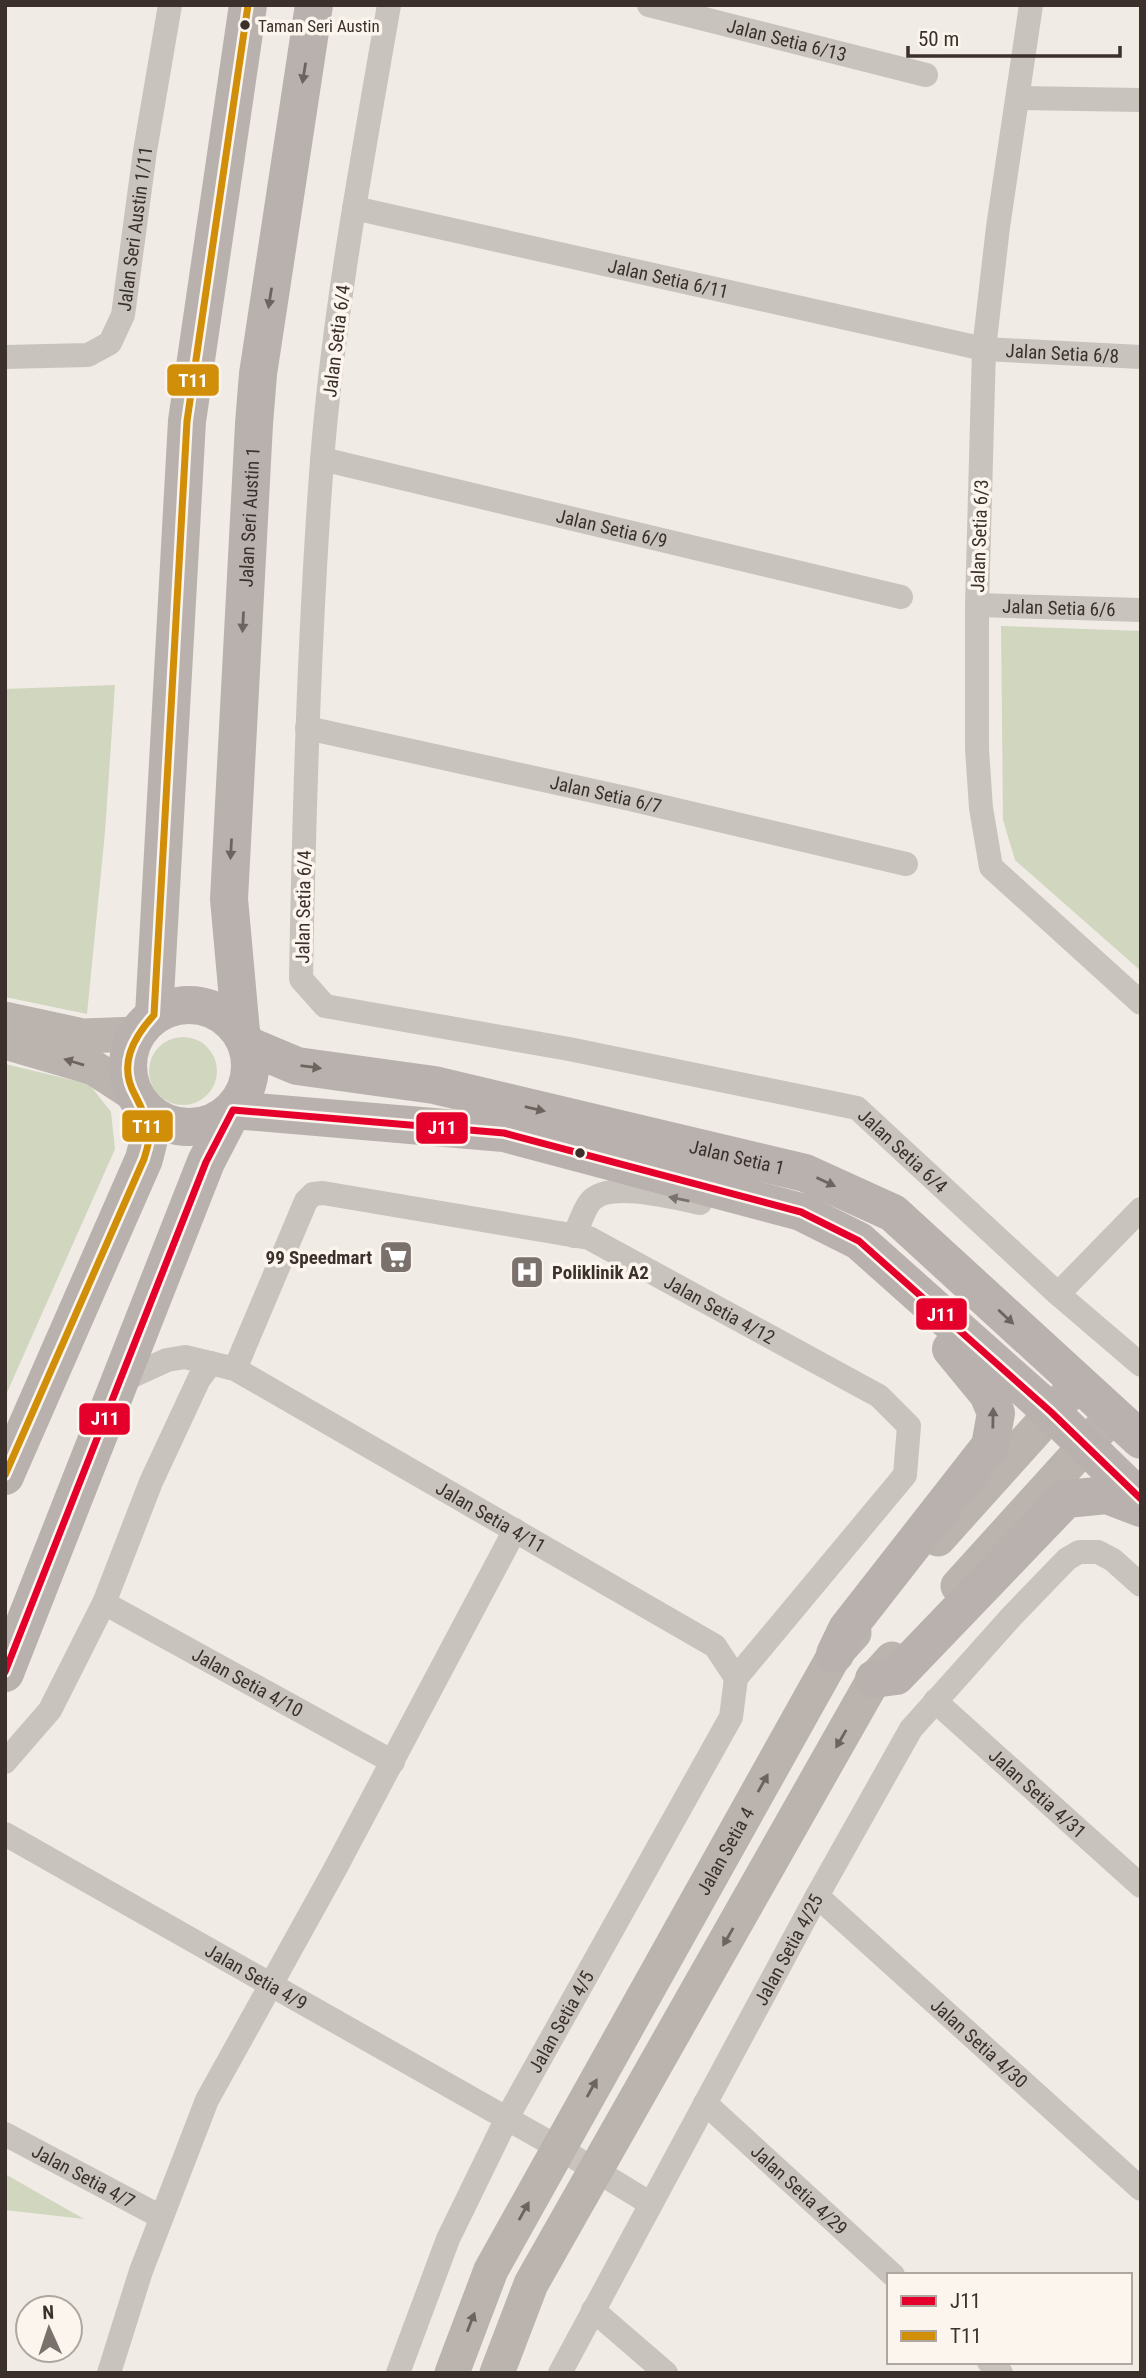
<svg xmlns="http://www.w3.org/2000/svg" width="1146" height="2378" font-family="'Roboto Condensed',sans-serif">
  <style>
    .green { fill: #d1d6bf }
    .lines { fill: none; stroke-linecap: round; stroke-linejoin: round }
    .street { stroke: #c9c3be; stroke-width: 24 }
    .secondary { stroke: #bab3ae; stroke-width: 35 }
    .primary { stroke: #b8b1ad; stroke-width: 38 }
    .bus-1-casing { stroke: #fbf5ee; stroke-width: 12 }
    .bus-2-casing { stroke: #fbf5ee; stroke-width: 12 }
    .bus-1 { stroke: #e4002b; stroke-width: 7 }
    .bus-2 { stroke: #d18e09; stroke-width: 7 }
    .oneway { fill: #6d645f }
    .oneway2 { fill: #6e645f }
    .oneway3 { fill: #7b726d }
    .bus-dot { fill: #3b302b; stroke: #fbf5ee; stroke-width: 2.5 }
    .labels { text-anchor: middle; stroke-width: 7; stroke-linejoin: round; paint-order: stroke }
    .bus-label { font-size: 17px; fill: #3b302b; stroke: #fbf5ee; text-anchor: start }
    .street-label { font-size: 19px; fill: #3b302b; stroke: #fbf5ee }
    .poi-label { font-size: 19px; font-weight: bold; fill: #3b302b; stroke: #fbf5ee; text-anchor: end }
    .line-badge { stroke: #fbf5ee; stroke-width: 2.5 }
    .badge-label { font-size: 19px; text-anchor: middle; font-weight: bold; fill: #fff }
  </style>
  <rect width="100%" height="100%" fill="#f0ebe5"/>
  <g class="green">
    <path d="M1001,626L1141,631V971L1015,860L1003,820Z"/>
    <path d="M115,685L105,832L87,1014L5,997V689Z"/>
    <circle cx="183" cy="1071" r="34"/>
    <path d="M5,1064L89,1084L111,1112L115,1149L5,1397Z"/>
    <path d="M5,2174L84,2219L5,2210Z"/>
  </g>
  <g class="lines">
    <g class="street">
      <path id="s1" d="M389,5C363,156 334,308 322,461C309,633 304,806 301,979L325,1006L569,1049L857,1108L1058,1294L1141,1365"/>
      <path id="s2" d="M649,5L926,75"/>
      <path d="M1031,5L998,227L984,349L977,605V749L981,808L991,867L1141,1003"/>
      <path d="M1019,98L1141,100"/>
      <path id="s3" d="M354,208L984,349L1141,357"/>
      <path id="s4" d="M5,357L88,355L110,343L123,315L145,151L170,5"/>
      <path id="s5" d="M322,459L901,597"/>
      <path id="s6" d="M977,605L1141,610"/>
      <path id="s7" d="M307,728L630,799L906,864"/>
      <path d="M574,1236C579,1226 583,1211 590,1202C608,1179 676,1198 700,1203"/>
      <path d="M1058,1294L1141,1209"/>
      <path id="s8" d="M235,1369L306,1201L313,1194L323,1193L589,1238L879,1396L909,1426L905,1475L736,1678"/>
      <path id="s9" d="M119,1382L167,1360L185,1357L235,1369L715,1646L736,1678"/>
      <path id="s10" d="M104,1603L393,1762"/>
      <path id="s11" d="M935,1701L1141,1886"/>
      <path d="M5,1762L50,1710L104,1603L151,1482L199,1379L211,1363"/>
      <path id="s12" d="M5,1834L559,2148L651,2204"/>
      <path id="s13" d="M817,1896L1141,2189"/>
      <path id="s14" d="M705,2103L893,2275"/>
      <path id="s15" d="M5,2134L161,2217"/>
      <path d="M593,2310L666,2373"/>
      <path d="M989,2362L1001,2373"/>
      <path d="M109,2373L141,2271L207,2100L334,1871L515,1530"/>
      <path id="s16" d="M398,2373L448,2239L507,2118L731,1717L736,1678"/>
      <path id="s17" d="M560,2373L817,1896L911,1729L1012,1616L1067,1559L1079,1552H1098L1113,1560L1141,1585"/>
    </g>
    <g class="secondary">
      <path d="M5,1019L83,1036L137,1034"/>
      <path d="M5,1042L94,1068L134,1094"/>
      <path d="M938,1539L1071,1391"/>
      <path d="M958,1586L1113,1415"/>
      <path id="s18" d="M452,2373L491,2270L835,1654L854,1633"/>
      <path d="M497,2373L531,2284L874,1679L892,1659"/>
    </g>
    <g class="primary">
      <circle cx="189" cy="1066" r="61"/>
      <path d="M154,1015L187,421L248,5"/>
      <path id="s19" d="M241,1032L229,899L254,424L258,374L314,5"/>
      <path id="s20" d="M247,1045L297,1066L434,1085L805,1173L893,1213L1141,1440"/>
      <path d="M233,1110L504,1133L801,1212L859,1241L1051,1412L1141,1499"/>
      <path d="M5,1476L144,1159L149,1139L142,1106"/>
      <path d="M835,1654L847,1629L990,1446L996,1413L988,1394L951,1349"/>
      <path d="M5,1673L206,1162L233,1110"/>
      <path d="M874,1679L896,1676L1066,1499L1107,1495L1141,1508"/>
    </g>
    <g class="bus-1-casing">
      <path id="bus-1" d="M5,1672L206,1162L233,1110L504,1133L801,1212L859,1241L1051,1412L1141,1499"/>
    </g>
    <g class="bus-2-casing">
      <path id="bus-2" d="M5,1475L144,1159C146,1152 149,1144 149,1137C148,1122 142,1108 135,1095C118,1065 133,1038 154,1015L187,421L248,5"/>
    </g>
    <use href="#bus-1" class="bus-1"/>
    <use href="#bus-2" class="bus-2"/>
  </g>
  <defs><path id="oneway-solid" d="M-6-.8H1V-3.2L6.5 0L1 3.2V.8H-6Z" transform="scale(1.75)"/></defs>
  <g class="oneway">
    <use href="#oneway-solid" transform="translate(304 73) rotate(99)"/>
    <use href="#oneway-solid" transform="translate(270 298) rotate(99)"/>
    <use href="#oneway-solid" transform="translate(243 622) rotate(93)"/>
    <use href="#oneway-solid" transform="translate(231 849) rotate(93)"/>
    <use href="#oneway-solid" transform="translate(311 1067) rotate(7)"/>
    <use href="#oneway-solid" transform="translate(535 1109) rotate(13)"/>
    <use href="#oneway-solid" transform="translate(826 1182) rotate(25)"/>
    <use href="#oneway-solid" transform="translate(1006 1317) rotate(43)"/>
    <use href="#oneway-solid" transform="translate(993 1418) rotate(-89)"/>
  </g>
  <g class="oneway2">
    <use href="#oneway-solid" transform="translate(74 1062) rotate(-163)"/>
    <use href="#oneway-solid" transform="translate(841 1739) rotate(120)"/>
    <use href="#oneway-solid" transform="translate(763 1783) rotate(-61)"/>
    <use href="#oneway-solid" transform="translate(728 1937) rotate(120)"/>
    <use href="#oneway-solid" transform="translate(592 2088) rotate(-61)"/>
    <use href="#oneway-solid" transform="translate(524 2211) rotate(-61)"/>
    <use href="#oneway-solid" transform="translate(471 2322) rotate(-69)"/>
  </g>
  <use class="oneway3" href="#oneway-solid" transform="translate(679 1199) rotate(-169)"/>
  <defs>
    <g id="supermarket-square" transform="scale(1.75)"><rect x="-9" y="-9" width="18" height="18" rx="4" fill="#7a716c" stroke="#fbf5ee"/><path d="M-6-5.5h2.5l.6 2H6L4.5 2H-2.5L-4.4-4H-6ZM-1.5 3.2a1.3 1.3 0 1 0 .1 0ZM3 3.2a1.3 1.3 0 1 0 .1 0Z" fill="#fff"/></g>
    <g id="hospital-square" transform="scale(1.75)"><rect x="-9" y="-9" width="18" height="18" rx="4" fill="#7a716c" stroke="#fbf5ee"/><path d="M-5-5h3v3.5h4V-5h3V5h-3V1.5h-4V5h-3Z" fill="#fff"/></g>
  </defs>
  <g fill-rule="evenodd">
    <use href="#supermarket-square" x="396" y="1257"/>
    <use href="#hospital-square" x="527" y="1272"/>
  </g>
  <g class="bus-dot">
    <circle cx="245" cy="25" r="6"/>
    <circle cx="580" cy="1153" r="6"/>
  </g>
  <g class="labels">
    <g class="bus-label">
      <text x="258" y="32">Taman Seri Austin</text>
    </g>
    <g class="street-label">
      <text dy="7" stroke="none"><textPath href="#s2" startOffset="142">Jalan Setia 6/13</textPath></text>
      <text dy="7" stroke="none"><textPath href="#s4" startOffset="226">Jalan Seri Austin 1/11</textPath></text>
      <text dy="7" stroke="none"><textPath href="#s3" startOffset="322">Jalan Setia 6/11</textPath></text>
      <text transform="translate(336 341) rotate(-83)" y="7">Jalan Setia 6/4</text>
      <text dy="7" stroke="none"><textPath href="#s3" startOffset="724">Jalan Setia 6/8</textPath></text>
      <text dy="7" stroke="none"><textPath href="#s19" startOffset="516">Jalan Seri Austin 1</textPath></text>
      <text dy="7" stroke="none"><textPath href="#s5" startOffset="298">Jalan Setia 6/9</textPath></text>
      <text transform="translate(979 536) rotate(-88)" y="7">Jalan Setia 6/3</text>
      <text dy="7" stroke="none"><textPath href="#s6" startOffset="82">Jalan Setia 6/6</textPath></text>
      <text dy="7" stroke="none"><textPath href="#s7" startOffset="306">Jalan Setia 6/7</textPath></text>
      <text transform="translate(303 907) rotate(-89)" y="7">Jalan Setia 6/4</text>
      <text dy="7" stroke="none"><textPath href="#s1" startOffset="1620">Jalan Setia 6/4</textPath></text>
      <text dy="7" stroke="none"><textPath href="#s20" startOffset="504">Jalan Setia 1</textPath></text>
      <text dy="7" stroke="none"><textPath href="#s8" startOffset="621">Jalan Setia 4/12</textPath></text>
      <text dy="7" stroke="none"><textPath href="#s9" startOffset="418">Jalan Setia 4/11</textPath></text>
      <text dy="7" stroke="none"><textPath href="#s10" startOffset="164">Jalan Setia 4/10</textPath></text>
      <text dy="7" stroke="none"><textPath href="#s11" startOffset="138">Jalan Setia 4/31</textPath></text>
      <text dy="7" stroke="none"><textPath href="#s18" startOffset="590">Jalan Setia 4</textPath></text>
      <text dy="7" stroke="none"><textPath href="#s17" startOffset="481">Jalan Setia 4/25</textPath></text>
      <text dy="7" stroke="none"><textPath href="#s12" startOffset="289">Jalan Setia 4/9</textPath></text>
      <text dy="7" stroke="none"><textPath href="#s16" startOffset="388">Jalan Setia 4/5</textPath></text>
      <text dy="7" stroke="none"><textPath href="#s13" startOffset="219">Jalan Setia 4/30</textPath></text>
      <text dy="7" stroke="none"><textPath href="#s15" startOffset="89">Jalan Setia 4/7</textPath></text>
      <text dy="7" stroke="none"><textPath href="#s14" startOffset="128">Jalan Setia 4/29</textPath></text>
    </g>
    <g class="poi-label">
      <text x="372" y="1264">99 Speedmart</text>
      <text x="552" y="1279" text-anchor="start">Poliklinik A2</text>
    </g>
  </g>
  <g class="line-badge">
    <rect x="166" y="363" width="54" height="34" rx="7" fill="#d18e09"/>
    <rect x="121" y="1109" width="53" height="34" rx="7" fill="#d18e09"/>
    <rect x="415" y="1111" width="54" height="34" rx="7" fill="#e4002b"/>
    <rect x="915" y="1297" width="53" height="34" rx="7" fill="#e4002b"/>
    <rect x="78" y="1402" width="53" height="34" rx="7" fill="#e4002b"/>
  </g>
  <g class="badge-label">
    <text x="193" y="387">T11</text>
    <text x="147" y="1133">T11</text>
    <text x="442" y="1134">J11</text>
    <text x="941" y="1321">J11</text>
    <text x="105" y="1425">J11</text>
  </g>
  <rect width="1146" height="2378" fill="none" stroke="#3b302b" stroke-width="14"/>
  <rect x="887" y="2273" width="245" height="91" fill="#fbf5ee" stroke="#aea6a0" stroke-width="2"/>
  <rect x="901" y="2296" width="35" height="10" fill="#e4002b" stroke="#aea6a0" stroke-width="2"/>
  <text x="950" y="2308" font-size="21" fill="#3b302b">J11</text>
  <rect x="901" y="2331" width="35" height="10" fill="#d18e09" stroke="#aea6a0" stroke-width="2"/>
  <text x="950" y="2343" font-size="21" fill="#3b302b">T11</text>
  <g transform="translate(49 2329) rotate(357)"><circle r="33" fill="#fbf5ee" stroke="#aea6a0" stroke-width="2"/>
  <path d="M0-5L12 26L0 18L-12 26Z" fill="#7a716c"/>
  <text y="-10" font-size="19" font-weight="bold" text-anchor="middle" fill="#3b302b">N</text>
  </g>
  <path d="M908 46v10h212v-10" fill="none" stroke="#3b302b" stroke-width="3.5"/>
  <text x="918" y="46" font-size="21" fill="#3b302b" stroke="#fbf5ee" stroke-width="5" paint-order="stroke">50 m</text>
</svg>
